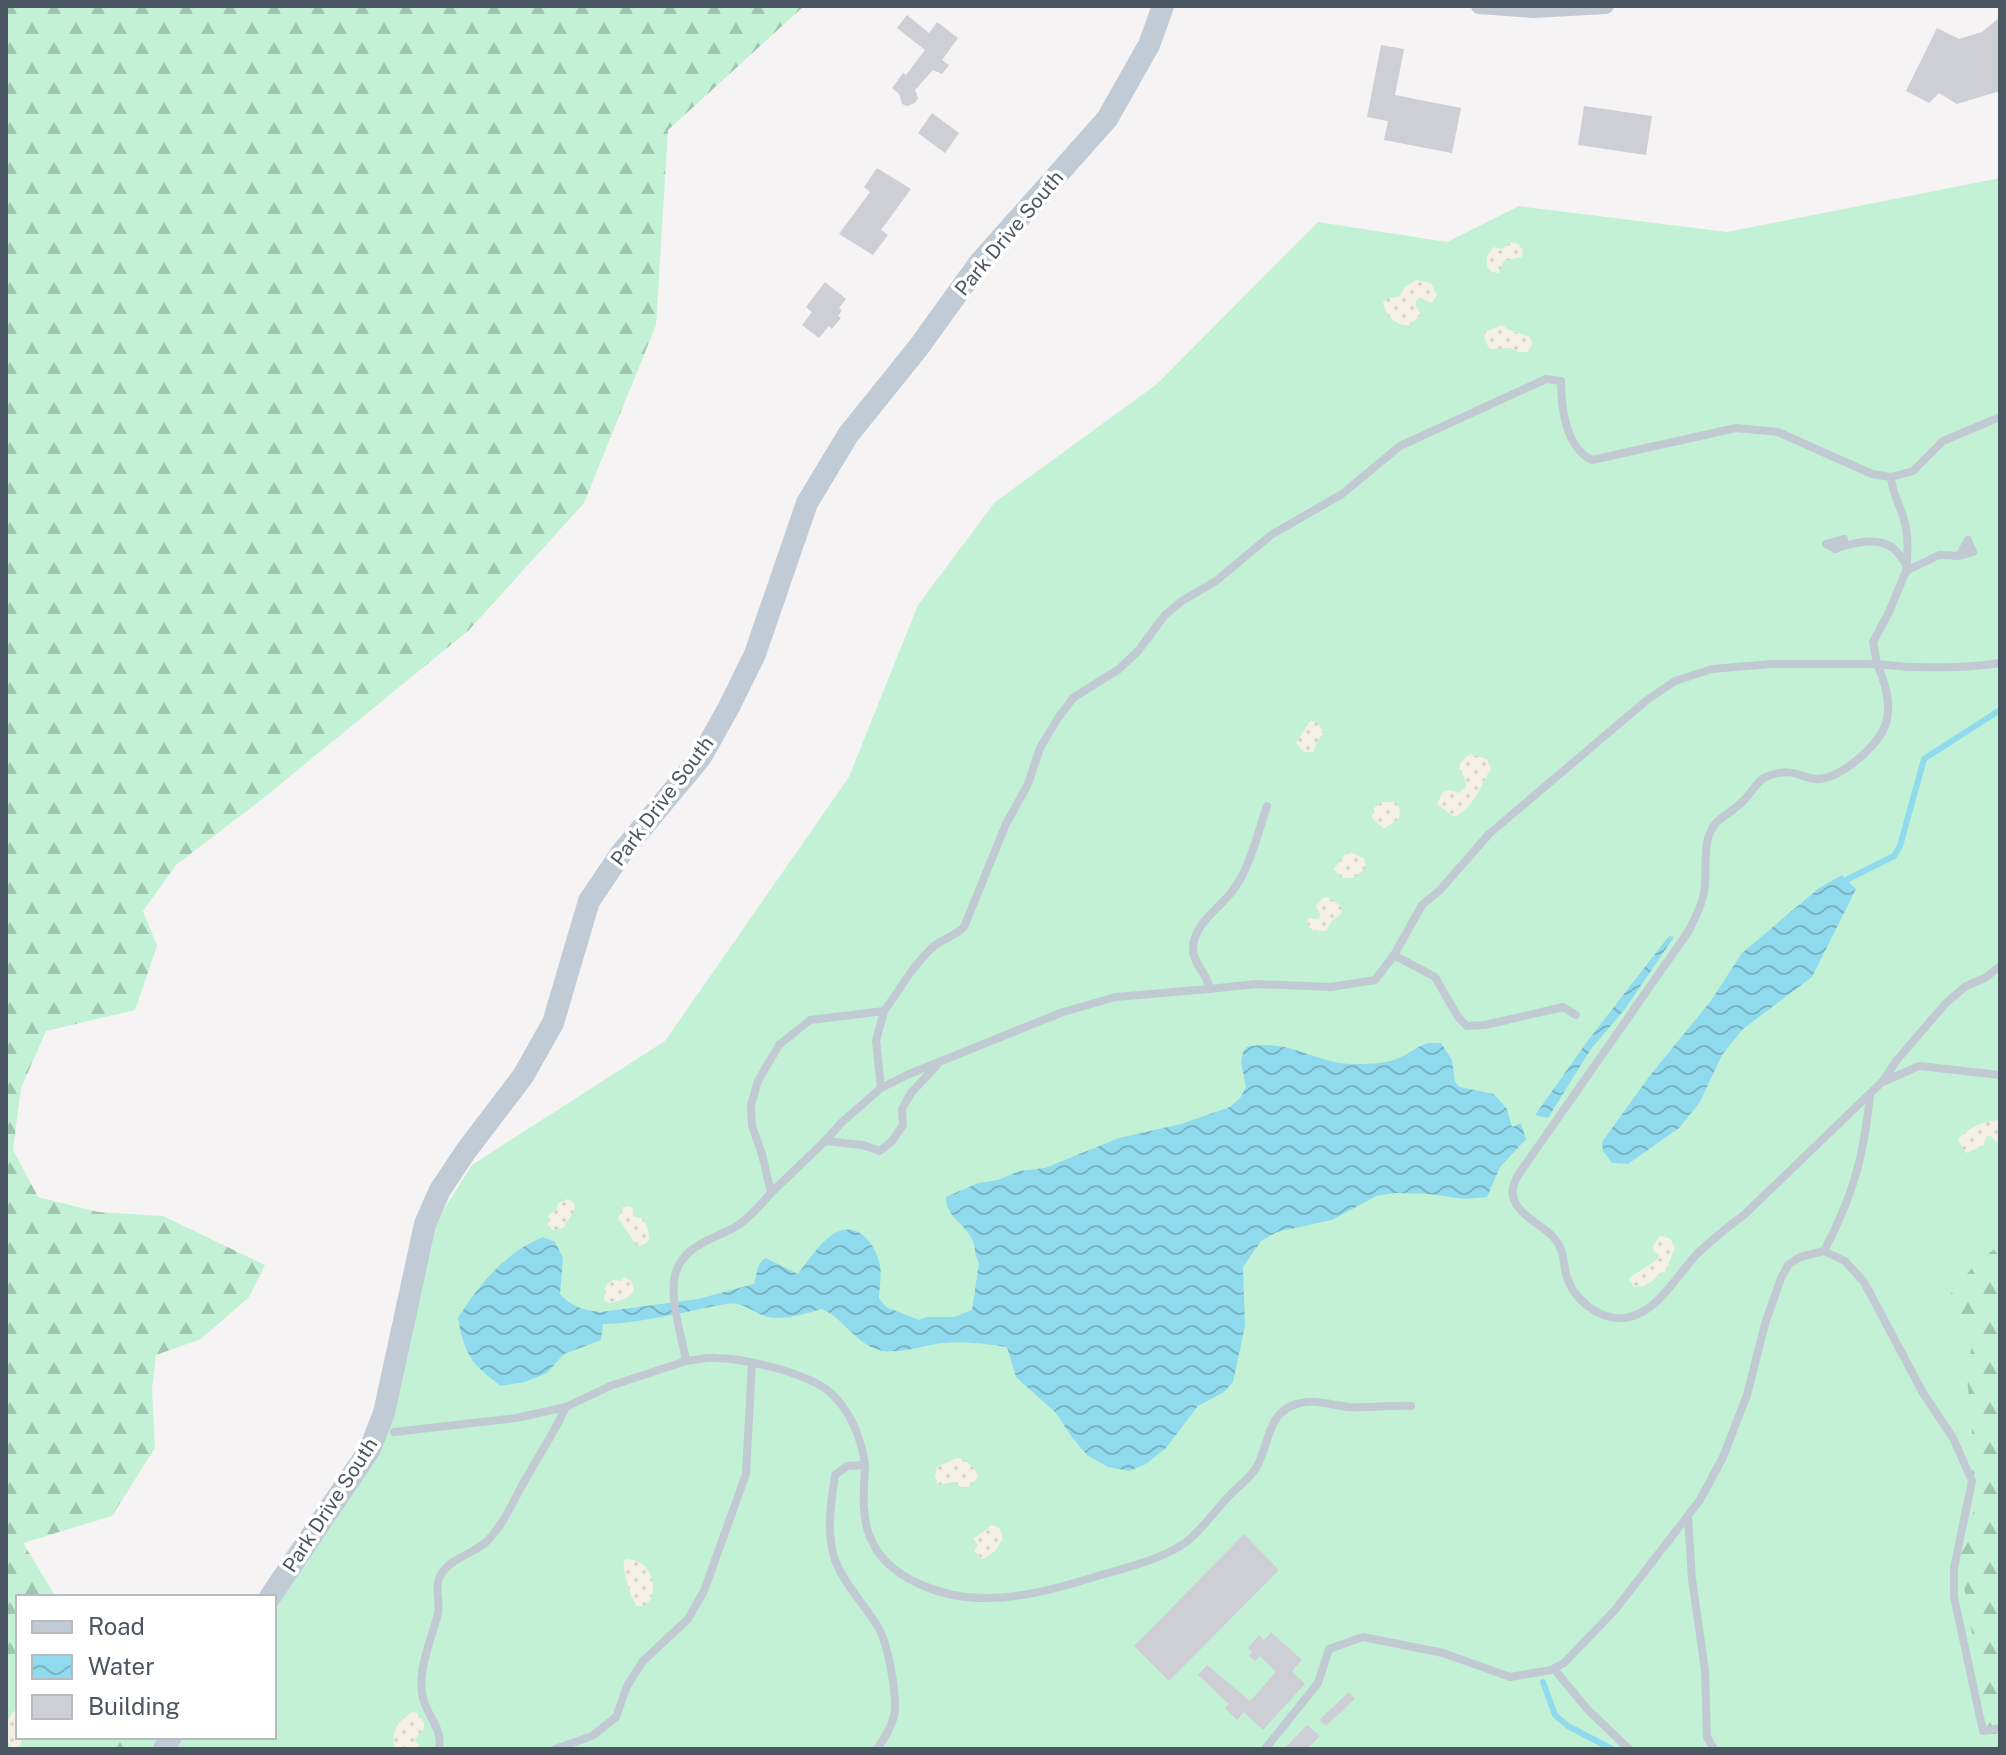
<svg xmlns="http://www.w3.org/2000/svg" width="2006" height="1755" font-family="'Public Sans',sans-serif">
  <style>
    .grass { fill: #c3f1d5 }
    .forest { fill: url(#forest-firs) }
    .sand { fill: url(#sand-dots) }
    .water { fill: url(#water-waves) }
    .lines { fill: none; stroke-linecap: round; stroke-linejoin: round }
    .stream { stroke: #90daee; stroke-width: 6 }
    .building { fill: #cdcfd5 }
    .lane { stroke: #c1cad2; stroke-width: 8 }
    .street { stroke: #c1cad2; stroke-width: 16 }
    .secondary { stroke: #c1cbd6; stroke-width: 22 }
    .labels { text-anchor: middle; stroke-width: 7; stroke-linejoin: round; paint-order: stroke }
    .street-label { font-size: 20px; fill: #4a5661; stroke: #fff }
  </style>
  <defs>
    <pattern id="forest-firs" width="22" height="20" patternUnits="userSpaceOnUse" patternTransform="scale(2)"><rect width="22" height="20" fill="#c3f1d5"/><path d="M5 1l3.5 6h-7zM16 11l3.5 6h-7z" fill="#a0c6b0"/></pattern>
    <pattern id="sand-dots" width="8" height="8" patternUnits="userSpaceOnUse" patternTransform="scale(2)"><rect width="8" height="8" fill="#f5f0e5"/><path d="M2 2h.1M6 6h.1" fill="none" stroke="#d4d0c7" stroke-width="1.8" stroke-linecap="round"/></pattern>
    <pattern id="water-waves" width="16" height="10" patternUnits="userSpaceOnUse" patternTransform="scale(2)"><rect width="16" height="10" fill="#90daee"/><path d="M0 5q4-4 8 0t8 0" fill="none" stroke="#78b4c4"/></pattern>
  </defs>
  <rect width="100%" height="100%" fill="#f5f3f3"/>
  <g class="grass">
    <path d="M2000,178V1749H175L183,1737H274V1602L383,1444L431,1230L472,1165L665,1041L849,777L918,605L995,502L1157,384L1318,222L1447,242L1519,206L1727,232Z"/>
    <path d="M6,1562L18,1597V1737H123L131,1749H6Z"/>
  </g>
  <g class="forest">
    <path d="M6,6H804L668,130L656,325L584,503L469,630L261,800L176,865L143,911L157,946L135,1010L46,1031L21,1088L13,1150L38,1197L98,1212L163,1216L265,1265L249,1297L201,1339L156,1355L152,1389L155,1448L112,1516L23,1543L56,1597H18V1670L6,1654Z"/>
    <path d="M2000,1245V1749H1981L1979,1657L1968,1618L1959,1541L1968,1532L1978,1496L1972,1481V1431L1967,1377L1973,1336L1945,1320L1949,1296L1976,1263Z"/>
    <path d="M88,1737H162L154,1749H98Z"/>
  </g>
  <g class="sand">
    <path d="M1511,242L1518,244L1523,250L1522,257L1504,261L1499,273L1492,272L1487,266V256L1494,247L1502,249Z"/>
    <path d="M1416,280L1431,283L1437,295L1432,303L1421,298L1417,299L1415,304L1421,315L1410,325C1396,327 1386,316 1383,303L1386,299L1400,296L1404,288Z"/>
    <path d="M1502,325L1509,330L1530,337L1532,344L1528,352H1519L1510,348L1490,349L1486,343L1484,332Z"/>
    <path d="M1310,721L1317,722L1324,733L1317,741L1313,752H1304L1296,743Z"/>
    <path d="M1470,754L1487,759L1491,769C1479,787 1475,807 1454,817L1437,804L1443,792L1450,790L1459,793L1466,787C1466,770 1449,769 1470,754Z"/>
    <path d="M1382,802H1395L1400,809L1399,818L1384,829L1372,818L1374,808Z"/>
    <path d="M1350,852L1364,858L1366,868L1353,878H1342L1334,869L1345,854Z"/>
    <path d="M1328,897L1341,906L1342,913L1331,922L1326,931H1314L1308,926V918L1317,919L1321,916L1316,906L1323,898Z"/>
    <path d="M2000,1120V1141H1995L1990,1135L1986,1137L1984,1145L1966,1153L1958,1140C1968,1127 1984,1121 2000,1120Z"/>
    <path d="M568,1199L575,1204L574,1211L563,1228L553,1230L548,1225L549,1215L557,1209L558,1203Z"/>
    <path d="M630,1206L633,1209V1216L643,1219L648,1229L649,1240L645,1244L637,1246L635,1243L618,1218L623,1207Z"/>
    <path d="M1660,1236L1670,1238L1675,1248L1665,1272L1659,1273L1654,1280L1644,1286L1634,1287L1629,1279L1632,1276L1658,1259L1659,1255L1653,1251V1246Z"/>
    <path d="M624,1277L631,1281L634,1289C630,1299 619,1301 610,1303L604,1300L606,1285L613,1280L621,1281Z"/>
    <path d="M956,1458C966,1459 977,1468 978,1478L968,1487H961L954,1482L938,1485L935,1476L937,1467Z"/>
    <path d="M992,1525L1000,1529L1003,1539L995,1551L983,1559L974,1551L978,1545L973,1539Z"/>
    <path d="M627,1559C657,1559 662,1608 637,1606C631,1599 622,1570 624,1561Z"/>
    <path d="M18,1710V1737L22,1738L20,1747L12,1749C4,1736 3,1724 14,1711Z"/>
    <path d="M412,1712L417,1713L424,1723V1729L414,1740L423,1749H395C391,1731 396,1723 412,1712Z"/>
  </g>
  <g class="water">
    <path d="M1842,875L1856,889L1812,977L1743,1029L1722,1055L1700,1102L1679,1128L1628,1164L1612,1163L1603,1151L1602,1142L1651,1074L1710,1002L1742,953L1819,888Z"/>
    <path d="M1669,936L1674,937L1625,1009L1591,1049L1548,1118L1535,1115L1589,1039Z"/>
    <path d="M1429,1043H1441L1452,1060L1455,1082L1460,1087L1494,1094L1507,1109L1512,1127L1521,1123L1526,1139L1500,1167L1487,1197L1464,1199L1429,1194L1395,1193L1376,1196L1332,1220L1277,1232L1261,1241L1243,1267L1245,1326L1233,1382L1224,1392L1198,1406L1166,1448L1146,1464L1129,1471L1108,1467L1087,1455L1071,1436L1056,1413L1016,1377L1007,1347C986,1344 965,1341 944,1343C921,1345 894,1358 871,1347C852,1337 843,1319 822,1309C807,1313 789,1319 773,1318C756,1316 745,1301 726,1304C686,1311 645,1323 603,1324L601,1340L564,1354L547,1373L525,1382L501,1386C472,1365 464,1354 458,1318C479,1284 506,1252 543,1237L555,1242L563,1258L560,1294C572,1307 583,1310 601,1312L698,1299L754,1284C758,1274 755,1264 766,1258L798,1274C809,1260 821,1240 837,1232C860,1221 877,1247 880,1266C882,1276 879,1288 879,1298L886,1307L919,1320L926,1317H954L972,1310L979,1263C974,1255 976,1247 972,1239C964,1222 946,1218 946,1197L978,1183L998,1180L1019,1171L1045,1168L1119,1138L1181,1124L1230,1107L1240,1098L1246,1087L1241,1062L1243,1052L1247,1047C1288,1038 1315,1063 1352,1064C1365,1064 1384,1064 1396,1059C1408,1055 1416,1046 1429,1043Z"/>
  </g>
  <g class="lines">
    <g class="stream">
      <path d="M1848,879L1894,856L1900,846L1924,759L2000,710"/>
      <path d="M1543,1682L1555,1715L1568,1726L1612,1749"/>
    </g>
  </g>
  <g class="building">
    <path d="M907,15L929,33L937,22L958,38L942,60L949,65L942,74L933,70L915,90L918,98L915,103L907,106L902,104L899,94L892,88L903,73L906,75L925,50L897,28Z"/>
    <path d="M2000,17V91L1957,104L1939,93L1929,103L1906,91L1937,28L1959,39L1982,32Z"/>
    <path d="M1381,45L1404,49L1395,95L1461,108L1452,153L1384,140L1388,121L1367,117Z"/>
    <path d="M1584,106L1652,116L1646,155L1578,145Z"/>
    <path d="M932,113L959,133L945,153L918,133Z"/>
    <path d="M877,168L911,189L881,230L888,235L873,255L839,234L870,192L864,187Z"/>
    <path d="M825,282L846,299L839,308L842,310L838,316L841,318L832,329L829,326L819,338L802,325L812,312L806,307Z"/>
    <path d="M1244,1534L1279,1570L1169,1681L1134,1646Z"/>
    <path d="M1271,1632L1302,1660L1292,1671L1305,1684L1263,1730L1244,1712L1237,1720L1225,1708L1229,1704L1198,1675L1207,1665L1250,1701L1276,1672L1260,1656L1255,1661L1249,1656L1252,1652L1248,1648L1259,1635L1264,1640Z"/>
    <path d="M1349,1692L1355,1699L1326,1726L1319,1720Z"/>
    <path d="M1307,1725L1320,1736L1307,1749H1284Z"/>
  </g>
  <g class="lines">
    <g class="lane">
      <path d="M1891,477C1892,494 1900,504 1904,520C1909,536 1908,554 1906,571L1939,555L1959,556L1973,552L1968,540L1959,556"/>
      <path d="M1844,539L1826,544L1835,549C1852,543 1877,536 1893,548C1898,552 1902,559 1906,564"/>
      <path d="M2000,663C1958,669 1919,669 1877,664C1885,682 1892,703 1886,723C1879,745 1842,778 1818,779C1801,779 1795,767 1771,775C1757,779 1754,790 1745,799C1737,808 1726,814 1717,822C1700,839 1708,871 1704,893C1701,907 1695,919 1688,932L1530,1158C1523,1169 1510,1182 1513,1196C1517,1216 1544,1225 1555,1239C1564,1250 1563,1261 1566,1274C1572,1298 1599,1321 1625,1318C1658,1313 1676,1276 1697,1254C1712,1240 1727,1227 1744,1215L1883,1081L1896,1061L1946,1003L1966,986L1985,978L2000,966"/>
      <path d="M1267,806C1257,835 1250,869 1231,893C1217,910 1193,925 1193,949C1193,965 1209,975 1209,989L1256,984L1331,987L1375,980L1394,955"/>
      <path d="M884,1011L876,1041L881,1088L909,1074L1063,1012L1116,997L1209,989"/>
      <path d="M1576,1015L1563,1007L1485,1025L1467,1026L1458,1017L1435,977L1394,955L1422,905L1440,890L1489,834L1647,700L1675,681L1712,669L1771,664H1877L1873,642L1889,612L1906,571"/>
      <path d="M1885,1081L1919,1066L2000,1075"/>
      <path d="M825,1141L841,1123L881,1088"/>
      <path d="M771,1193L825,1141L863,1145L880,1151L892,1141L903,1125L902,1109L911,1093L937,1065"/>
      <path d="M1824,1251L1845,1261L1864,1282L1923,1393L1953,1438L1972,1481L1954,1568V1597L1983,1731L2000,1728"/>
      <path d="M394,1432L516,1418L566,1407L610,1386L686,1361"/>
      <path d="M865,1465C864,1488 861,1515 870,1537C887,1580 945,1599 988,1598C1025,1598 1065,1586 1101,1575C1128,1567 1162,1559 1185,1543C1203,1529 1215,1510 1231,1494C1240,1485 1249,1479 1256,1468C1268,1448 1267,1417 1291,1406C1312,1397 1329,1405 1350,1407C1370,1408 1390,1405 1411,1406"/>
      <path d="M1688,1518L1692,1579L1705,1670L1707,1737L1714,1749"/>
      <path d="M1554,1669L1588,1710L1629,1749"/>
      <path d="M439,1749C443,1728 427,1716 423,1698C416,1671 432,1639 438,1613C440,1603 436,1593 438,1582C443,1559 474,1555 488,1540C504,1524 513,1501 524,1482C538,1457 554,1433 566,1407"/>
      <path d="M555,1749L592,1736L616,1717L627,1686L643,1661L688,1619L704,1591L746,1474L752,1363"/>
      <path d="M877,1749C884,1739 891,1728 894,1716C898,1698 888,1643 878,1627C864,1604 845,1585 835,1560C826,1533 831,1502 835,1475L847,1466L865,1465C862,1441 852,1415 835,1397C815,1374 747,1359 717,1358C707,1357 696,1360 686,1361C682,1338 669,1297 675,1275C683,1245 712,1240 735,1227C749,1219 760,1205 771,1193L762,1154L752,1126L751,1105L758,1081L779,1045L810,1020L884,1011C900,990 912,966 932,948C941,939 954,937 964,927L1006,824L1028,784L1040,748L1058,718L1073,698L1119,669L1138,651L1165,615L1182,601L1216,581L1271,535L1342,494L1400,446L1546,379L1561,381C1561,408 1566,448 1592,460L1736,428L1778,432L1872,474L1891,477L1913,471L1943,441L2000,417"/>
      <path d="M1265,1749L1318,1683L1329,1649L1363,1637L1443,1653L1510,1677L1551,1670L1564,1663L1615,1610L1700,1500L1723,1457L1747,1395L1765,1324L1781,1278L1788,1265L1800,1257L1824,1251C1853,1196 1864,1156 1870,1095"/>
    </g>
    <path class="street" d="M1479,6L1533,10L1606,6"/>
    <g class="secondary">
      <path d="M270,1597L370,1449L384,1413L425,1224L440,1190L466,1151L523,1076L553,1023L589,901L622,852L701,757L729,707L755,654L807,503L848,435L918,348L980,262L1107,119L1149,45L1163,6"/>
      <path d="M164,1749L171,1737"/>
    </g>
  </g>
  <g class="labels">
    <g class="street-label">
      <text transform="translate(1009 233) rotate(-50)" y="7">Park Drive South</text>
      <text transform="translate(662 801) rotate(-53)" y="7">Park Drive South</text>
      <text transform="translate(330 1505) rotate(-57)" y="7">Park Drive South</text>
    </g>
  </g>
  <rect width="2006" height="1755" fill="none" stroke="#4a5661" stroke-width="16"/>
  <rect x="16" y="1595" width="260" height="144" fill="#ffffff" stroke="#b7bbc0" stroke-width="2"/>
  <rect x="32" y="1621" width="40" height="12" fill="#c1cbd6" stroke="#b7bbc0" stroke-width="2"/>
  <text x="88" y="1635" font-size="24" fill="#4a5661">Road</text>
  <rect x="32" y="1655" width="40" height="24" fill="url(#water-waves)" stroke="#b7bbc0" stroke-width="2"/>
  <text x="88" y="1675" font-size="24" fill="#4a5661">Water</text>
  <rect x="32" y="1695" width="40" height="24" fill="#cdcfd5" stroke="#b7bbc0" stroke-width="2"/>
  <text x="88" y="1715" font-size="24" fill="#4a5661">Building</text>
</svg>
